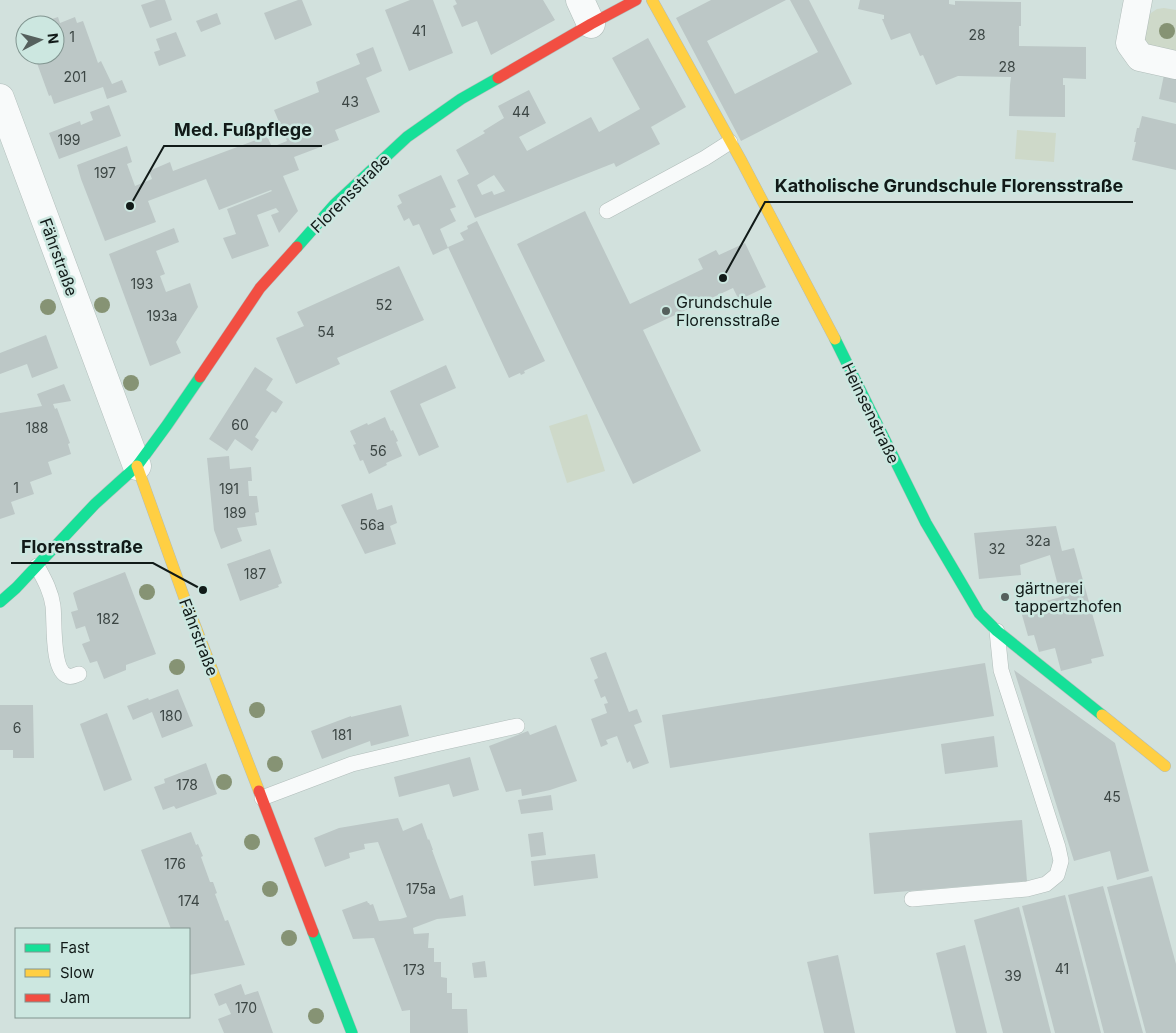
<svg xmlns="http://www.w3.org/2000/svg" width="1176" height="1033" font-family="Inter,sans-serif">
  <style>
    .green { fill: #ced9c9 }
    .building { fill: #bcc7c6; fill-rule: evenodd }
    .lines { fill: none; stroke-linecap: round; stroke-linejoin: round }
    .lane-casing { stroke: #b1bdba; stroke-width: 16 }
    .street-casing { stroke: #b1bdba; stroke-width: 29 }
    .fast-casing { stroke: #b1bdba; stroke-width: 12 }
    .slow-casing { stroke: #b1bdba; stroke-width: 12 }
    .jam-casing { stroke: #b1bdba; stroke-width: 12 }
    .lane { stroke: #f8fafa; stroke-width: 15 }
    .street { stroke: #f8fafa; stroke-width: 28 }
    .fast { stroke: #16e098; stroke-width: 11 }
    .slow { stroke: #ffcf43; stroke-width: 11 }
    .jam { stroke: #f24e42; stroke-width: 11 }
    .tree { fill: #869374 }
    .poi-dot { fill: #55605d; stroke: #cce7e0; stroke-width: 2 }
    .labels { text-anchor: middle; stroke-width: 5; stroke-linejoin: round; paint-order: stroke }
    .number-label { font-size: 14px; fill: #3c4644 }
    .street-label { font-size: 16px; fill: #111a18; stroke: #cce7e0 }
    .poi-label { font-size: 16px; fill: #111a18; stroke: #cce7e0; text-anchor: start }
    .leader { fill: none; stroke: #111a18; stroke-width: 2 }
    .callout-dot { fill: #111a18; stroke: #cce7e0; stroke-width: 2 }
    .callout-label { font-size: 18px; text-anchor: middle; font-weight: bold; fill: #111a18; stroke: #cce7e0; stroke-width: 5; stroke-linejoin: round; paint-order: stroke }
  </style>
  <rect width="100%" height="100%" fill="#d2e1dd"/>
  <g class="green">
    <path d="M1164,8L1176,10V55L1148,45L1144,38L1148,17L1151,13L1157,9Z"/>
    <path d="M1017,130L1056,133L1054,162L1015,159Z"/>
    <path d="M587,414L605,471L567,483L549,426Z"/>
  </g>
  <g class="building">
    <path d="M156,0H165L172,20L150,28L141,5Z"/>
    <path d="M298,0H302L312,25L275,40L264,13Z"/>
    <path d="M410,0H433L453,53L409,71L385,10Z"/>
    <path d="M455,0H543L555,20L491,55L477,21L462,27L453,6L457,4Z"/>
    <path d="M711,0H786L707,41L735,94L818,52L790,0H809L852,84L741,141L676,18Z"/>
    <path d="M860,0H949V4L955,5V1L1021,2V26H1019V46L1086,47V79L1063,78V85H1065V117L1009,116L1010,85L1011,77L958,76L936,85L923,55L920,56L910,33L891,40L882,19H884V15L858,9Z"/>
    <path d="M217,13L221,24L201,32L196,21Z"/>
    <path d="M58,17L60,23L75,17L77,23L83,21L98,63L101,61L112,84L122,80L127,92L107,99L103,87L54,104L51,95L49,96L34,55H55V25H47L46,21Z"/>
    <path d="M176,32L186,56L159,66L154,52L160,50L156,39Z"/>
    <path d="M648,38L686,107L651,127L660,144L616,167L614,163L475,218L457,180L469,174L456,150L485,133L483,131L504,118L498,106L529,90L546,123L519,137L527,151L591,117L599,132L640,109L612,58ZM494,175L505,191L494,195L492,191L482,195L477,185Z"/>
    <path d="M373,47L382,71L366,78L380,112L335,130L339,140L294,157L299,170L283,176L298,211L279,233L271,215L279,212L276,208L257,215L269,246L232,259L223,238L236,234L227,209L272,191L271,190L219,210L206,179L148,201L156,222L105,241L81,179L77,165L127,146L132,162L127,164L135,186L152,179L149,171L170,162L173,171L267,136L272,147L287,141L274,110L319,92L316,82L360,64L356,54Z"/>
    <path d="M1164,75L1176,78V103L1159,99Z"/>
    <path d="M109,105L121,136L59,159L49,133L80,121L81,125L93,120L90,112Z"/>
    <path d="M1142,116L1176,124V170L1132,160L1136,142H1134L1137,128H1139Z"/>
    <path d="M441,175L456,207L450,209L456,221L440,229L448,248L433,255L419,224L413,226L409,218L404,221L397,206L402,203L398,195Z"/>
    <path d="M585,211L630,304L703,269L698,259L716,250L719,255L745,243L766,287L739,300L733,288L643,330L701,451L633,484L517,244Z"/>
    <path d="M477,221L545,361L524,371L525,373L521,375L520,373L509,378L448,247L464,240L460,233L468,229L467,226Z"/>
    <path d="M174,228L179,242L156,251L165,274L160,276L166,292L190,283L198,307L176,342L181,353L150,366L109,254Z"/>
    <path d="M399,266L424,320L337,358L340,364L296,384L276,338L304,326L297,312Z"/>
    <path d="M46,335L58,368L32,378L27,364L0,374V353Z"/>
    <path d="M446,365L456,388L420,404L439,447L419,456L390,391Z"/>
    <path d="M255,367L273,379L266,390L283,402L276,413L272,411L255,437L259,440L252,451L235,439L227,451L209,439Z"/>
    <path d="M64,384L71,401L53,404L55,409L57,408L70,443L68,444L71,454L48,462L52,474L30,482L34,494L11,502L15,514L0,519V413L42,406L37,394Z"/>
    <path d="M385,417L391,431L393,430L398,441L396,442L402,456L386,463L387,465L369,474L363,460L360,461L353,445L356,444L350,431L367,423L368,425Z"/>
    <path d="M229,456L230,469L251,467L252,481H248L249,496H257L259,512L255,513L257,525L237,528L242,541L221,549L214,530L207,458Z"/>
    <path d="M372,493L377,510L392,505L397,523L390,526L396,544L365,554L341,505Z"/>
    <path d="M1056,526L1062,551L1074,548L1104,656L1091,659L1092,663L1061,671L1055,648L1039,652L1034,635L1028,636L1020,608L1061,597L1050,555L1020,565L1021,575L979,579L974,533Z"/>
    <path d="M270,549L282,583L278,585L279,587L240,601L227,564Z"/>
    <path d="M125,572L156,654L126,665V670L104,679L97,661L90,663L82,644L90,641L85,626L76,629L71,612L78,610L73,593L76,591Z"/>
    <path d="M606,652L629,712L637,709L642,722L634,725L649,763L633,769L630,761L627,763L617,736L606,740L608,744L601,747L591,719L607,713L604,704L608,703L605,696L601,698L594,680L598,678L590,658Z"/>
    <path d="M985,663L994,716L670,768L662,715Z"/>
    <path d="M1014,670L1115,743L1149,871L1117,880L1110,851L1074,861Z"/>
    <path d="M178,689L193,726L162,738L152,712L133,720L127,706L148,698L149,700Z"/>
    <path d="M0,705H33L34,758H13V750H0Z"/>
    <path d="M401,705L409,736L371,746L370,741L322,759L311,731L351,716V717Z"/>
    <path d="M107,713L132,780L104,791L80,724Z"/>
    <path d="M556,725L577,781L550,790L522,796L521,789L506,792L489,746L528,731L530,735Z"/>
    <path d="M994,736L998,767L945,774L941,744Z"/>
    <path d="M470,757L479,790L453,797L449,784L399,797L394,777Z"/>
    <path d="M206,763L217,794L176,809L174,806L163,810L154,787L165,783L164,779Z"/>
    <path d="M551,795L553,810L521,814L518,800Z"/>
    <path d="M398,818L403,831L422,823L428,840L429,839L433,850H432L450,899L463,895L466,916L437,919L413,928L414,934L429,933L428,948H434V962H441V977L447,978V993H452V1009H467L468,1033H410V1010L402,1011L374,938L353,939L342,910L367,901L368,903H369L370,905L373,904L379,921L400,919L407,917L378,842L364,844L365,849L349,853L350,858L325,867L314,838L339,828Z"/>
    <path d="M1022,820L1027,881L874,894L869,833Z"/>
    <path d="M191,832L196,845L198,844L203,856L201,857L210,882H213L217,893L215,894L225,921L228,920L245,965L189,975V929H171L141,850Z"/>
    <path d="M543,832L546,855L531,857L528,834Z"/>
    <path d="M595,854L598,878L534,886L531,861Z"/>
    <path d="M1152,876L1176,964V1033H1146L1107,887Z"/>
    <path d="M1103,886L1143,1033H1104L1068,895Z"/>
    <path d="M1065,895L1101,1033H1055L1022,906Z"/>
    <path d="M1019,907L1051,1033H1003L974,920Z"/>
    <path d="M965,945L987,1033H956L936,953Z"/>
    <path d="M838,955L855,1033H824L807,962Z"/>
    <path d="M485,961L487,977L474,978L472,963Z"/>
    <path d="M241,984L245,995L258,991L273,1033H224L218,1019L231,1014L226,1003L219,1006L214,994Z"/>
  </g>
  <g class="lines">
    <g class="lane-casing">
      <g id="lane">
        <path d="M607,211L705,158L730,142"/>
        <path d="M37,566C44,579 51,591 53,606C55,621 51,671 68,676C71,678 75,675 79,674"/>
        <path d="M262,798L352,764L436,744L517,726"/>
        <path d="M912,899L1027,889L1046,884L1057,875L1061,861L1058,847L1001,670L997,631"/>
      </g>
    </g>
    <g class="street-casing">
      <g id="street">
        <path d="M580,0L591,24"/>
        <path d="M1138,0L1130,43L1140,57L1176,65"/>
        <path d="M0,98L137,466"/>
      </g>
    </g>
    <g class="fast-casing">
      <g id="fast">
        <path d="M297,247L335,204L407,137L461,99L498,78"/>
        <path d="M835,339L926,523L979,613L997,631L1102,715"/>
        <path d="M0,602L16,588L95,504L137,466L167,425L200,377"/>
        <path d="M313,932L352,1033"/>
      </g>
    </g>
    <g class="slow-casing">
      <g id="slow">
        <path d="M652,0L742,162L835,339"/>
        <path d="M137,466L184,597L259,791"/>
        <path d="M1102,715L1165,766"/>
      </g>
    </g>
    <g class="jam-casing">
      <g id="jam">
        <path d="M498,78L591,24L636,0"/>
        <path d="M200,377L260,288L297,247"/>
        <path d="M259,791L313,932"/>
      </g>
    </g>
    <use href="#lane" class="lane"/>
    <use href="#street" class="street"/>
    <use href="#fast" class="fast"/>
    <use href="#slow" class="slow"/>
    <use href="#jam" class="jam"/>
  </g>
  <g class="tree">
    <circle cx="1167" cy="31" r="8"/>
    <circle cx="102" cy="305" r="8"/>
    <circle cx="48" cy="307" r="8"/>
    <circle cx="131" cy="383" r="8"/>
    <circle cx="147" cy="592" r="8"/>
    <circle cx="177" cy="667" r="8"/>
    <circle cx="257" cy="710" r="8"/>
    <circle cx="275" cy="764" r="8"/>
    <circle cx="224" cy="782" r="8"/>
    <circle cx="252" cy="842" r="8"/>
    <circle cx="270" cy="889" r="8"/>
    <circle cx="289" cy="938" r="8"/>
    <circle cx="316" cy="1016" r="8"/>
  </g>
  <g class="poi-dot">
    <circle cx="666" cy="311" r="5"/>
    <circle cx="1005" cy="597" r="5"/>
  </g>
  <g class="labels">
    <g class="number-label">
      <text x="419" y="36">41</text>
      <text x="977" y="40">28</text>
      <text x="72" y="42">1</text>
      <text x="1007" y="72">28</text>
      <text x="75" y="82">201</text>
      <text x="350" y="107">43</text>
      <text x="521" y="117">44</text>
      <text x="69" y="145">199</text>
      <text x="105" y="178">197</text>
      <text x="142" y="289">193</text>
      <text x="384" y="310">52</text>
      <text x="162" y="321">193a</text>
      <text x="326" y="337">54</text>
      <text x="240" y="430">60</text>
      <text x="37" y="433">188</text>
      <text x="378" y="456">56</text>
      <text x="16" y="493">1</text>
      <text x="229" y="494">191</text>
      <text x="235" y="518">189</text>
      <text x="372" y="530">56a</text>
      <text x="1038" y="546">32a</text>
      <text x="997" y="554">32</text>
      <text x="255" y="579">187</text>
      <text x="108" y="624">182</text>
      <text x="171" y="721">180</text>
      <text x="17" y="733">6</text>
      <text x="342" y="740">181</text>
      <text x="187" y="790">178</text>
      <text x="1112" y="802">45</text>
      <text x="175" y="869">176</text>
      <text x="421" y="894">175a</text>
      <text x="189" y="906">174</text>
      <text x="1062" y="974">41</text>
      <text x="414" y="975">173</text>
      <text x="1013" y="981">39</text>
      <text x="246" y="1013">170</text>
    </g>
    <g class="street-label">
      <text transform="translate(350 193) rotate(-45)" y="6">Florensstraße</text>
      <text transform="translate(59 257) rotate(70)" y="6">Fährstraße</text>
      <text transform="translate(871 413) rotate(64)" y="6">Heinsenstraße</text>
      <text transform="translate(199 637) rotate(69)" y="6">Fährstraße</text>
    </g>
    <g class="poi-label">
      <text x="676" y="308">Grundschule<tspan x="676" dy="18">Florensstraße</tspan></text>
      <text x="1015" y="594">gärtnerei<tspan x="1015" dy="18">tappertzhofen</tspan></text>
    </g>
  </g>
  <path class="leader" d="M130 206L164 146H322M723 278L765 202H1133M203 590L153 563H11"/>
  <g class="callout-dot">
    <circle cx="130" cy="206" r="5"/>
    <circle cx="723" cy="278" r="5"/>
    <circle cx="203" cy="590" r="5"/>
  </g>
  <g class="callout-label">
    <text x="243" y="136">Med. Fußpflege</text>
    <text x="949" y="192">Katholische Grundschule Florensstraße</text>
    <text x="82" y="553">Florensstraße</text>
  </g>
  <rect x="15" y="928" width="175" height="90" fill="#cce7e0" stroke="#819590"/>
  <rect x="25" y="944" width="25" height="8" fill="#16e098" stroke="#819590"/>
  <text x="60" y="953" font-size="15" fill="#111a18">Fast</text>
  <rect x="25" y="969" width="25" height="8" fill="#ffcf43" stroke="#819590"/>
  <text x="60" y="978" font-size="15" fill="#111a18">Slow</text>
  <rect x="25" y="994" width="25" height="8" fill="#f24e42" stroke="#819590"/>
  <text x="60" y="1003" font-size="15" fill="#111a18">Jam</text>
  <g transform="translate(40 40) rotate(84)"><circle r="24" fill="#cce7e0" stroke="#819590"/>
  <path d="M0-4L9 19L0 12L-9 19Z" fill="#55605d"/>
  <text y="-8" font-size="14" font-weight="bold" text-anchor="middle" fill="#111a18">N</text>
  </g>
</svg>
